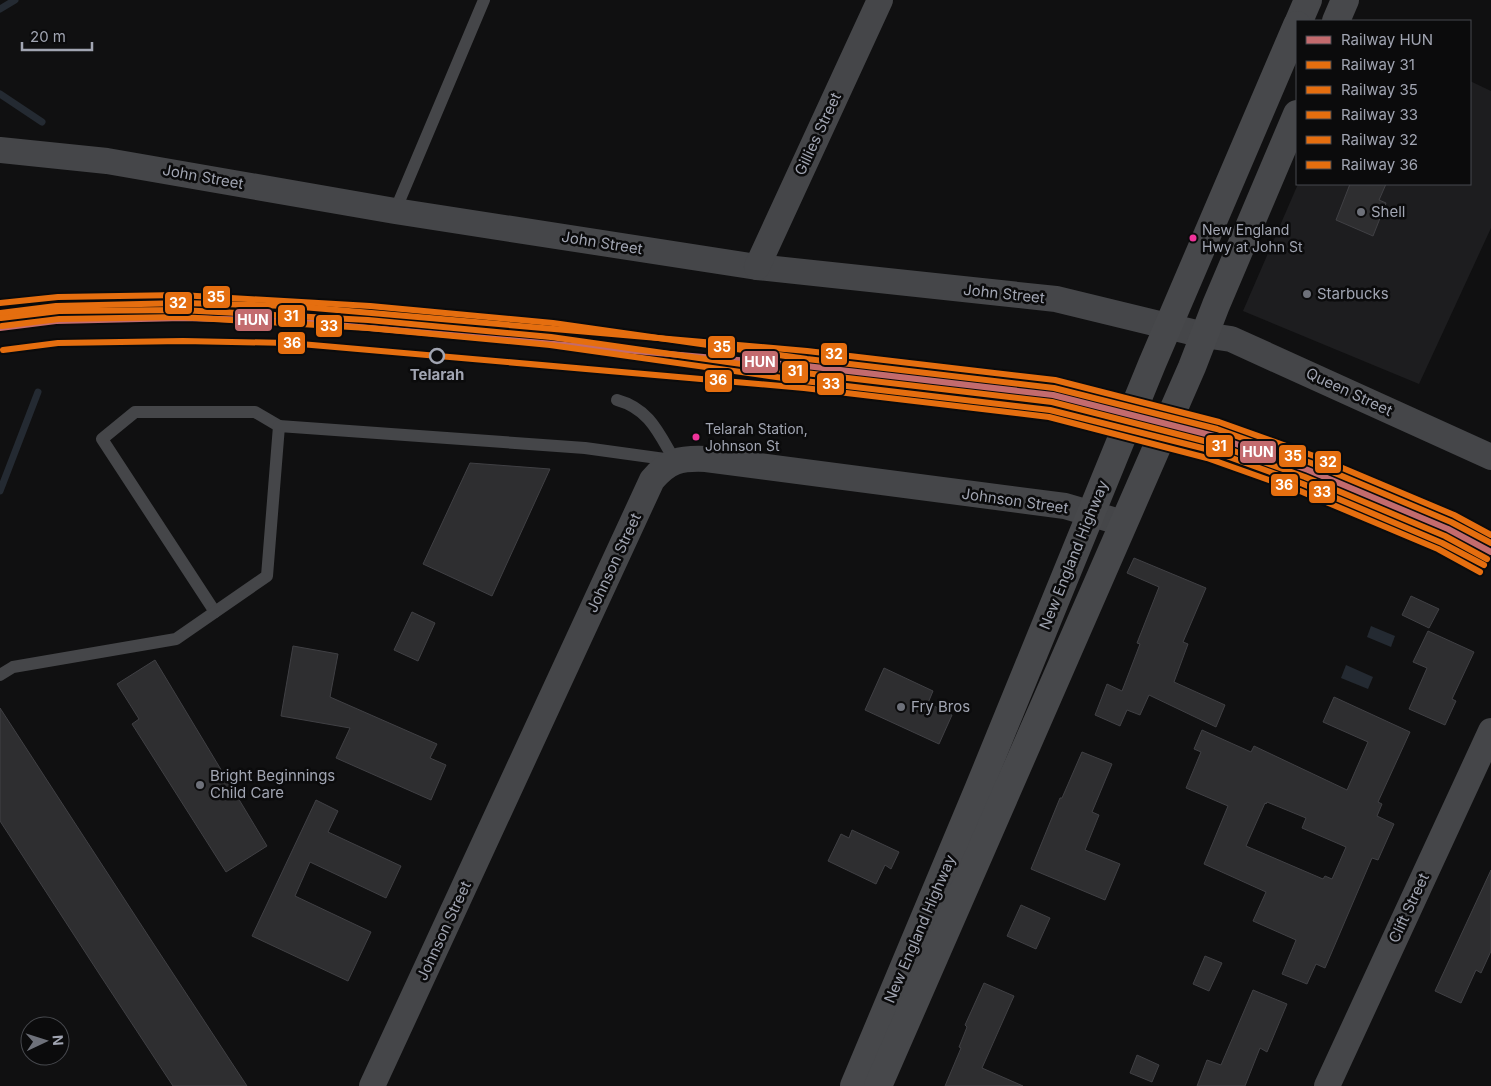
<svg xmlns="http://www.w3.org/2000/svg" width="1491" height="1086" font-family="Inter,sans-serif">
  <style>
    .built { fill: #1d1d1f }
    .water { fill: #242a32 }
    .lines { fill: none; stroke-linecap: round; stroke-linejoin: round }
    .stream { stroke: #242a32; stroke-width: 7 }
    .building { fill: #2e2e30; stroke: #404044; fill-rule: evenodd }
    .service { stroke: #454649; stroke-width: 12 }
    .minor { stroke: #454649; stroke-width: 26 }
    .trunk { stroke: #47484b; stroke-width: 28 }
    .rail-1-casing { stroke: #0b0b0c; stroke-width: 10 }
    .rail-2-casing { stroke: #0b0b0c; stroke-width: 10 }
    .rail-3-casing { stroke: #0b0b0c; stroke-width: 10 }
    .rail-4-casing { stroke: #0b0b0c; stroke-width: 10 }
    .rail-5-casing { stroke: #0b0b0c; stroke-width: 10 }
    .rail-6-casing { stroke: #0b0b0c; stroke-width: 10 }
    .rail-1 { stroke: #c36b6e; stroke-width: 6 }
    .rail-2 { stroke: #e56e0f; stroke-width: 6 }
    .rail-3 { stroke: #e56e0f; stroke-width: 6 }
    .rail-4 { stroke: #e56e0f; stroke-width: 6 }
    .rail-5 { stroke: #e56e0f; stroke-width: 6 }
    .rail-6 { stroke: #e56e0f; stroke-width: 6 }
    .poi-dot { fill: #6e717a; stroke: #0b0b0c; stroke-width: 2 }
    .bus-dot { fill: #ef339a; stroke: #0b0b0c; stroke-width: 2 }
    .stop-dot { fill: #0b0b0c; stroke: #a1a5b2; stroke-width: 2.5 }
    .labels { text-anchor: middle; stroke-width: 5; stroke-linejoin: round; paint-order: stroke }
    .bus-label { font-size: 14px; fill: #a1a5b2; stroke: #0b0b0c; text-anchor: start }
    .street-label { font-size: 15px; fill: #a1a5b2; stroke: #0b0b0c }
    .poi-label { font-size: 15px; fill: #a1a5b2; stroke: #0b0b0c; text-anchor: start }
    .stop-label { font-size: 15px; font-weight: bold; fill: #a1a5b2; stroke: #0b0b0c }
    .line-badge { stroke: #0b0b0c; stroke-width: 2 }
    .badge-label { font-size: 14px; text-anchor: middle; font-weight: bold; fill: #fff }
  </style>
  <rect width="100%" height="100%" fill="#101011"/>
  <path class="built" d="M1470,81L1491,91V228L1419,384L1243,311L1298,184H1470Z"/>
  <g class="water">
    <path d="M1371,626L1395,636L1391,647L1367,637Z"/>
    <path d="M1346,665L1373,677L1368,689L1341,678Z"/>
  </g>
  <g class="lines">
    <g class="stream">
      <path d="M0,9L15,0"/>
      <path d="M0,94L42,122"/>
      <path d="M0,491L38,392"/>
    </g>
  </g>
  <g class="building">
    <path d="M1350,184H1386L1379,200L1386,203L1373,236L1336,220Z"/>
    <path d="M470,463L550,469L492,596L423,564Z"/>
    <path d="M1134,558L1206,588L1183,642L1188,644L1174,682L1225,705L1216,727L1149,695L1140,715L1127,710L1120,726L1095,715L1107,684L1122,691L1140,644L1137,643L1159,587L1127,573Z"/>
    <path d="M1411,596L1439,609L1429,628L1402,615Z"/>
    <path d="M412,612L435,623L418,661L394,650Z"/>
    <path d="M1428,631L1474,652L1452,699L1456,701L1445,725L1409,709L1427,668L1413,662Z"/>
    <path d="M293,646L338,654L330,697L437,744L430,758L446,765L431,800L336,758L350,728L281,716Z"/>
    <path d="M155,660L267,846L226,872L132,724L139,719L117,684Z"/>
    <path d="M884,668L933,691L928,703L952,715L939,744L865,710Z"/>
    <path d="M1334,697L1410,732L1378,802L1382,804L1377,816L1394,824L1378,860L1372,858L1325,968L1316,964L1307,984L1282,974L1296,940L1253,921L1266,892L1204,864L1228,806L1186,788L1201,752L1194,749L1202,730L1251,752L1254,746L1347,790L1368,742L1323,722ZM1267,802L1306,818L1302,828L1346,847L1332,879L1325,876L1323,879L1246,846L1265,803L1266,804Z"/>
    <path d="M0,708L151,940L247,1086H173L100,975L0,821Z"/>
    <path d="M1082,752L1112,764L1092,812L1099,815L1085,850L1120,864L1105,900L1031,869L1060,798H1062Z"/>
    <path d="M316,800L338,811L328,832L401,866L386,898L310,862L295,896L371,932L348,981L252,936Z"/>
    <path d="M852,830L899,852L891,869L885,865L876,884L828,861L841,834L849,838Z"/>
    <path d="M1491,870V951L1481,973L1476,970L1461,1003L1435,991Z"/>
    <path d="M1021,905L1050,918L1036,949L1007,936Z"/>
    <path d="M1205,956L1222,963L1209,991L1193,984Z"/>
    <path d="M984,983L1014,996L982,1068L1023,1086H945L961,1048L959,1047L967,1027L965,1025Z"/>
    <path d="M1253,990L1287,1004L1267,1052L1260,1048L1245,1086H1197L1207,1060L1221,1065Z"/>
    <path d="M1137,1055L1159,1065L1152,1082L1130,1073Z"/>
  </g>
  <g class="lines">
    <g class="service">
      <path d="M395,211L484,0"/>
      <path d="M617,400C650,409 659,434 675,461"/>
      <path d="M215,612L102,439L135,412H255L279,426"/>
      <path d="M0,675L13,667L176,639L267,576L279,426L585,448L672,460"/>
    </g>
    <g class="minor">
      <path d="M0,150L107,161L395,211L757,267L1056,299L1204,335L1231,339L1491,457"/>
      <path d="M757,267L880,0"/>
      <path d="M372,1086L652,480C669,460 680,458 706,459L1065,506L1123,523"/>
      <path d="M1327,1086L1491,731"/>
    </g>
    <g class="trunk">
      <path d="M1299,21L1308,0"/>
      <path d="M1336,21L1345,0"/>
      <path d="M854,1086L978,790L1152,364L1297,25"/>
      <path d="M878,1086L1192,367L1216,305L1297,114"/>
    </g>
    <g class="rail-1-casing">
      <path id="rail-1" d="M0,328L56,321L183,318L290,321L806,366L1053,395L1214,436L1308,470L1448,529L1491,552"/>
    </g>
    <g class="rail-2-casing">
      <path id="rail-2" d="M1,318L59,311L180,310L368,320L551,337L805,373L1052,402L1212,443L1305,477L1445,536L1487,559"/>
    </g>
    <g class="rail-3-casing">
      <path id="rail-3" d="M0,303L58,297L180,295L370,306L553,323L807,359L1054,388L1217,429L1311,463L1451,522L1491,543"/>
    </g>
    <g class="rail-4-casing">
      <path id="rail-4" d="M2,326L59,319L180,317L368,328L550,345L804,381L1050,410L1210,450L1303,484L1442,543L1484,565"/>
    </g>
    <g class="rail-5-casing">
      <path id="rail-5" d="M0,313L56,306L183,303L291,306L807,351L1055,380L1219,422L1314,456L1454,515L1491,535"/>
    </g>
    <g class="rail-6-casing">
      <path id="rail-6" d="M3,350L58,343L183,341L289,343L804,388L1049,417L1207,458L1300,491L1438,549L1480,572"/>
    </g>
    <use href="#rail-1" class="rail-1"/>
    <use href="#rail-2" class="rail-2"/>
    <use href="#rail-3" class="rail-3"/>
    <use href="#rail-4" class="rail-4"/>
    <use href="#rail-5" class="rail-5"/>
    <use href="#rail-6" class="rail-6"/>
  </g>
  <g class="poi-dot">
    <circle cx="1361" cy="212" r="5"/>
    <circle cx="1307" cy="294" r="5"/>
    <circle cx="901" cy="707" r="5"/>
    <circle cx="200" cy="785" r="5"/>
  </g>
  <g class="bus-dot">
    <circle cx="1193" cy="238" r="4.5"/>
    <circle cx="696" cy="437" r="4.5"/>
  </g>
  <circle class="stop-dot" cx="437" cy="356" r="7"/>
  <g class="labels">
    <g class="bus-label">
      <text x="1202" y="235">New England<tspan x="1202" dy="17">Hwy at John St</tspan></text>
      <text x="705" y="434">Telarah Station,<tspan x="705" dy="17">Johnson St</tspan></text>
    </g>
    <g class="street-label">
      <text transform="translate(818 134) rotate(-65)" y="5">Gillies Street</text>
      <text transform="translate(203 177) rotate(10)" y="5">John Street</text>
      <text transform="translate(602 243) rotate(9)" y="5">John Street</text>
      <text transform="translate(1004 294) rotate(6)" y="5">John Street</text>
      <text transform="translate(1349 392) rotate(25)" y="5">Queen Street</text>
      <text transform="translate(1015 501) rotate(8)" y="5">Johnson Street</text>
      <text transform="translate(1074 555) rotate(-68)" y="5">New England Highway</text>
      <text transform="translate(614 563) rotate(-65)" y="5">Johnson Street</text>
      <text transform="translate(1409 908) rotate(-65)" y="5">Clift Street</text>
      <text transform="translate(920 929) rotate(-67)" y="5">New England Highway</text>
      <text transform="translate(444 931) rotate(-65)" y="5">Johnson Street</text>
    </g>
    <g class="poi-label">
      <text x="1371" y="217">Shell</text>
      <text x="1317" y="299">Starbucks</text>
      <text x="911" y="712">Fry Bros</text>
      <text x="210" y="781">Bright Beginnings<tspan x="210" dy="17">Child Care</tspan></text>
    </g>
    <g class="stop-label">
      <text x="437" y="380">Telarah</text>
    </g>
  </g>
  <g class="line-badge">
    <rect x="202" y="285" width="29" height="24" rx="5" fill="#e56e0f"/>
    <rect x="164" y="291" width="29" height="24" rx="5" fill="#e56e0f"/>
    <rect x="277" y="304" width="29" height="24" rx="5" fill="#e56e0f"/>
    <rect x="234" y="308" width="39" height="24" rx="5" fill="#c36b6e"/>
    <rect x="315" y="314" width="28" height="24" rx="5" fill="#e56e0f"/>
    <rect x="277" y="331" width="29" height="24" rx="5" fill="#e56e0f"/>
    <rect x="707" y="335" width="29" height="24" rx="5" fill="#e56e0f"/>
    <rect x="820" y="342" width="28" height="24" rx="5" fill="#e56e0f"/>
    <rect x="741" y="350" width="38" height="24" rx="5" fill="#c36b6e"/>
    <rect x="781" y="360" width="28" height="24" rx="5" fill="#e56e0f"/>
    <rect x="704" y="369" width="29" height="24" rx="5" fill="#e56e0f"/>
    <rect x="816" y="372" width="29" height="24" rx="5" fill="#e56e0f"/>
    <rect x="1205" y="434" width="29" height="24" rx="5" fill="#e56e0f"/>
    <rect x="1239" y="440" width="38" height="24" rx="5" fill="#c36b6e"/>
    <rect x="1278" y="444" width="29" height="24" rx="5" fill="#e56e0f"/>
    <rect x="1314" y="450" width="28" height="24" rx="5" fill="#e56e0f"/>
    <rect x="1270" y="473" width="29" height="24" rx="5" fill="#e56e0f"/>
    <rect x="1308" y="480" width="28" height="24" rx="5" fill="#e56e0f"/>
  </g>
  <g class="badge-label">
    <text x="216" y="302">35</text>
    <text x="178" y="308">32</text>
    <text x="291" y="321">31</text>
    <text x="253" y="325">HUN</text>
    <text x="329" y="331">33</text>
    <text x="292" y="348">36</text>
    <text x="722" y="352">35</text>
    <text x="834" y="359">32</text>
    <text x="760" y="367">HUN</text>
    <text x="795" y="376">31</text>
    <text x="718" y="385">36</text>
    <text x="831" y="389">33</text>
    <text x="1219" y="451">31</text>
    <text x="1258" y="457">HUN</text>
    <text x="1293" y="461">35</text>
    <text x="1328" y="467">32</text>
    <text x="1284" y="490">36</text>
    <text x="1322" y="497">33</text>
  </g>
  <rect x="1296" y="20" width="175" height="165" fill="#0b0b0c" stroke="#47494e"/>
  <rect x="1306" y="36" width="25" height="8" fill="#c36b6e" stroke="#47494e"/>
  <text x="1341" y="45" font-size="15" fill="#a1a5b2">Railway HUN</text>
  <rect x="1306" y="61" width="25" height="8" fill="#e56e0f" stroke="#47494e"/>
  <text x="1341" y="70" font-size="15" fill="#a1a5b2">Railway 31</text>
  <rect x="1306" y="86" width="25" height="8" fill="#e56e0f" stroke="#47494e"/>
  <text x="1341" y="95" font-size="15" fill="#a1a5b2">Railway 35</text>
  <rect x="1306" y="111" width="25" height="8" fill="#e56e0f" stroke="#47494e"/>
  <text x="1341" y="120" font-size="15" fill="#a1a5b2">Railway 33</text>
  <rect x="1306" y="136" width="25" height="8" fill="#e56e0f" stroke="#47494e"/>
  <text x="1341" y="145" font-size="15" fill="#a1a5b2">Railway 32</text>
  <rect x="1306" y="161" width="25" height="8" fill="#e56e0f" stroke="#47494e"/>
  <text x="1341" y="170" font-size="15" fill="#a1a5b2">Railway 36</text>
  <g transform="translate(45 1041) rotate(86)"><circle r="24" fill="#0b0b0c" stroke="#47494e"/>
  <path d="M0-4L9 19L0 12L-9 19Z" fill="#6e717a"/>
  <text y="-8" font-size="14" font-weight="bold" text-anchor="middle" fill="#a1a5b2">N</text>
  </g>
  <path d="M22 42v8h70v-8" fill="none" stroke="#a1a5b2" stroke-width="2.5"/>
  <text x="30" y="42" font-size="15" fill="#a1a5b2" stroke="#0b0b0c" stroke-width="4" paint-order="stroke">20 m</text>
</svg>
